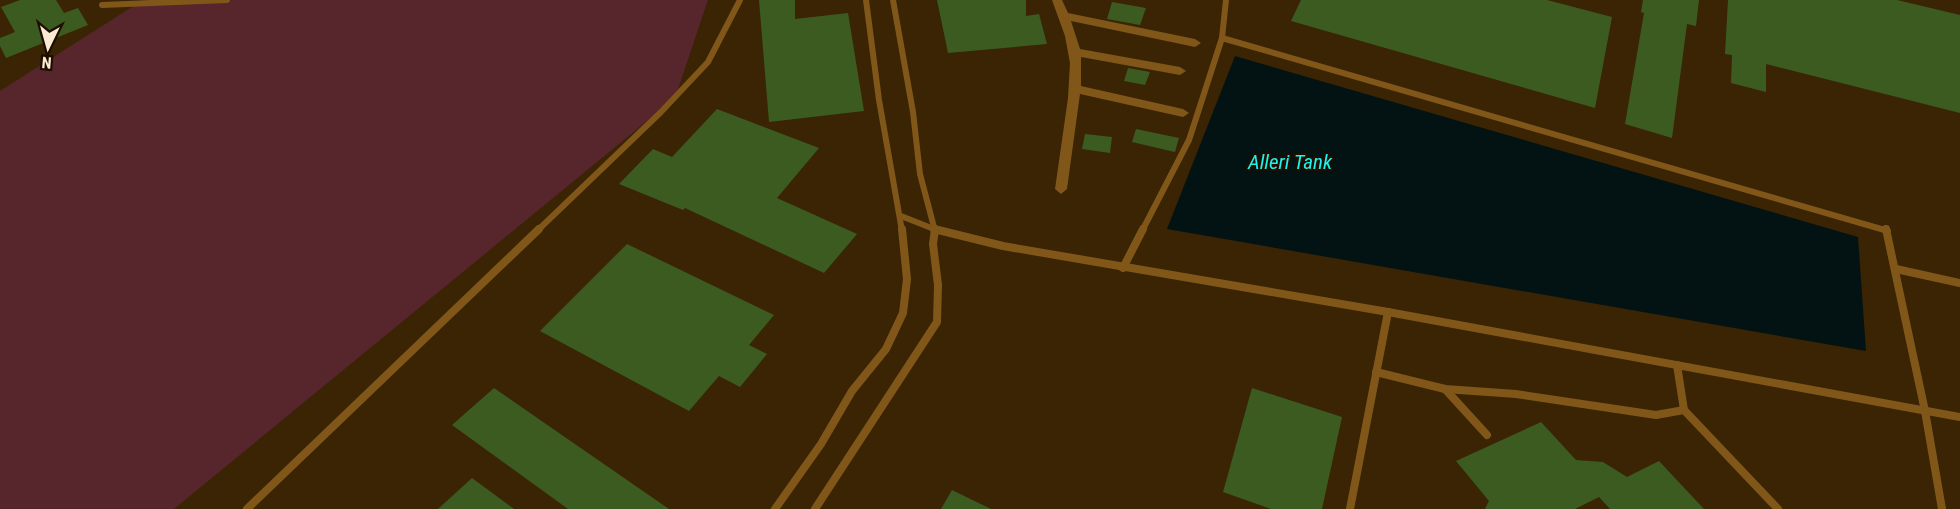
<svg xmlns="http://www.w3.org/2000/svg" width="1960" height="509" font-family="'Roboto Condensed',sans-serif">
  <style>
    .green { fill: #57252c }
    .water { fill: #031313 }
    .building { fill: #3c5b21 }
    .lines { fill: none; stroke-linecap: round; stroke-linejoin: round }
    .service-far1 { stroke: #805719; stroke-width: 6 }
    .service { stroke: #805719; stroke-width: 8 }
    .minor { fill: #805719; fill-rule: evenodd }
    .labels { text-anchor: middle; stroke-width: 4.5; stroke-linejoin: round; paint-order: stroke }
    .water-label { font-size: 21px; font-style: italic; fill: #1cf3ef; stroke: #1e0e00 }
  </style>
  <rect width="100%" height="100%" fill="#3a2404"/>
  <path class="green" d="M143,0H708L675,98L174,509H0V91Z"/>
  <path class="water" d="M1235,56L1858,237L1866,351L1167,229Z"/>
  <g class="building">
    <path d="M20,0H56L64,13L78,8L88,25L6,58L0,46V38L15,32L1,7Z"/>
    <path d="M759,0H795V19L848,13L864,111L769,122Z"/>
    <path d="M937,0H1026V16L1039,14L1047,44L948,53Z"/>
    <path d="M1301,0H1547L1612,17L1595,108L1291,21Z"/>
    <path d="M1643,0H1699L1696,26L1687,24L1672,138L1625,124L1644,13L1641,12Z"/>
    <path d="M1728,0H1897L1960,15V113L1766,64V92L1731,83L1732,55L1725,54Z"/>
    <path d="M1112,2L1146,8L1140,25L1107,19Z"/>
    <path d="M1128,68L1150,72L1145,85L1124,81Z"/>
    <path d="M717,109L819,148L777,198L857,234L824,273L685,208L683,210L619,184L653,149L672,157Z"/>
    <path d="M1136,129L1179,138L1175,152L1132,142Z"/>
    <path d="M1085,134L1112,137L1110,153L1082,149Z"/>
    <path d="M627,244L774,315L749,345L767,354L740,387L719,376L689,411L540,331Z"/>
    <path d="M494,388L669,509H568L452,425Z"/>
    <path d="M1252,388L1342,417L1322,509H1271L1223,492Z"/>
    <path d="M1541,422L1576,460L1603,462L1627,477L1659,461L1704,509H1610L1599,497L1575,509H1485L1489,501L1456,461Z"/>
    <path d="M472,478L514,509H438Z"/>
    <path d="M952,490L991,509H941Z"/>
  </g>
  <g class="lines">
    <g class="service-far1">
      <path d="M866,0L879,100L902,231"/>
      <path d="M893,0L913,112L920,174L935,231"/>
      <path d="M102,5L227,0"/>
      <path d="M1222,38L1888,231"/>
      <path d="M901,216L939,231"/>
      <path d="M537,231L661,112L708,62L740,0"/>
      <path d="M1142,231L1189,140L1222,38L1226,0"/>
    </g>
    <g class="service">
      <path d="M934,229L1003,246L1388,312L1960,417"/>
      <path d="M1886,229L1925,411L1942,509"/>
      <path d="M1123,268L1143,229"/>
      <path d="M1896,269L1960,283"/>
      <path d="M1677,365L1684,410L1778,509"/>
      <path d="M1376,372L1445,389L1516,394L1656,415L1684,410"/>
      <path d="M1445,389L1487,435"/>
      <path d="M247,509L539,229"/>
      <path d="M775,509L821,444L852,391L886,349L903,313L907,279L902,229"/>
      <path d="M815,509L937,322L938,285L933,244L935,229"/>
      <path d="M1350,509L1388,312"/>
    </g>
    <path class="minor" d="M1052,0H1062L1068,13L1195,39L1201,43L1195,47L1071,21L1080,49L1180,67L1186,71L1180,75L1081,57V86L1183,109L1189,113L1183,117L1080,94L1067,189L1061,194L1055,189L1068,98L1070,63L1065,36Z"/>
  </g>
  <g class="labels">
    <g class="water-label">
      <text x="1290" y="169">Alleri Tank</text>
    </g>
  </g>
  <g transform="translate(48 48) rotate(185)" stroke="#1e0e00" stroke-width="4.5" paint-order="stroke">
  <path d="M0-4.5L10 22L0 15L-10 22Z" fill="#fdead3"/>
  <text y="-9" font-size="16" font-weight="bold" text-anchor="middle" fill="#fdead3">N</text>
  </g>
</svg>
